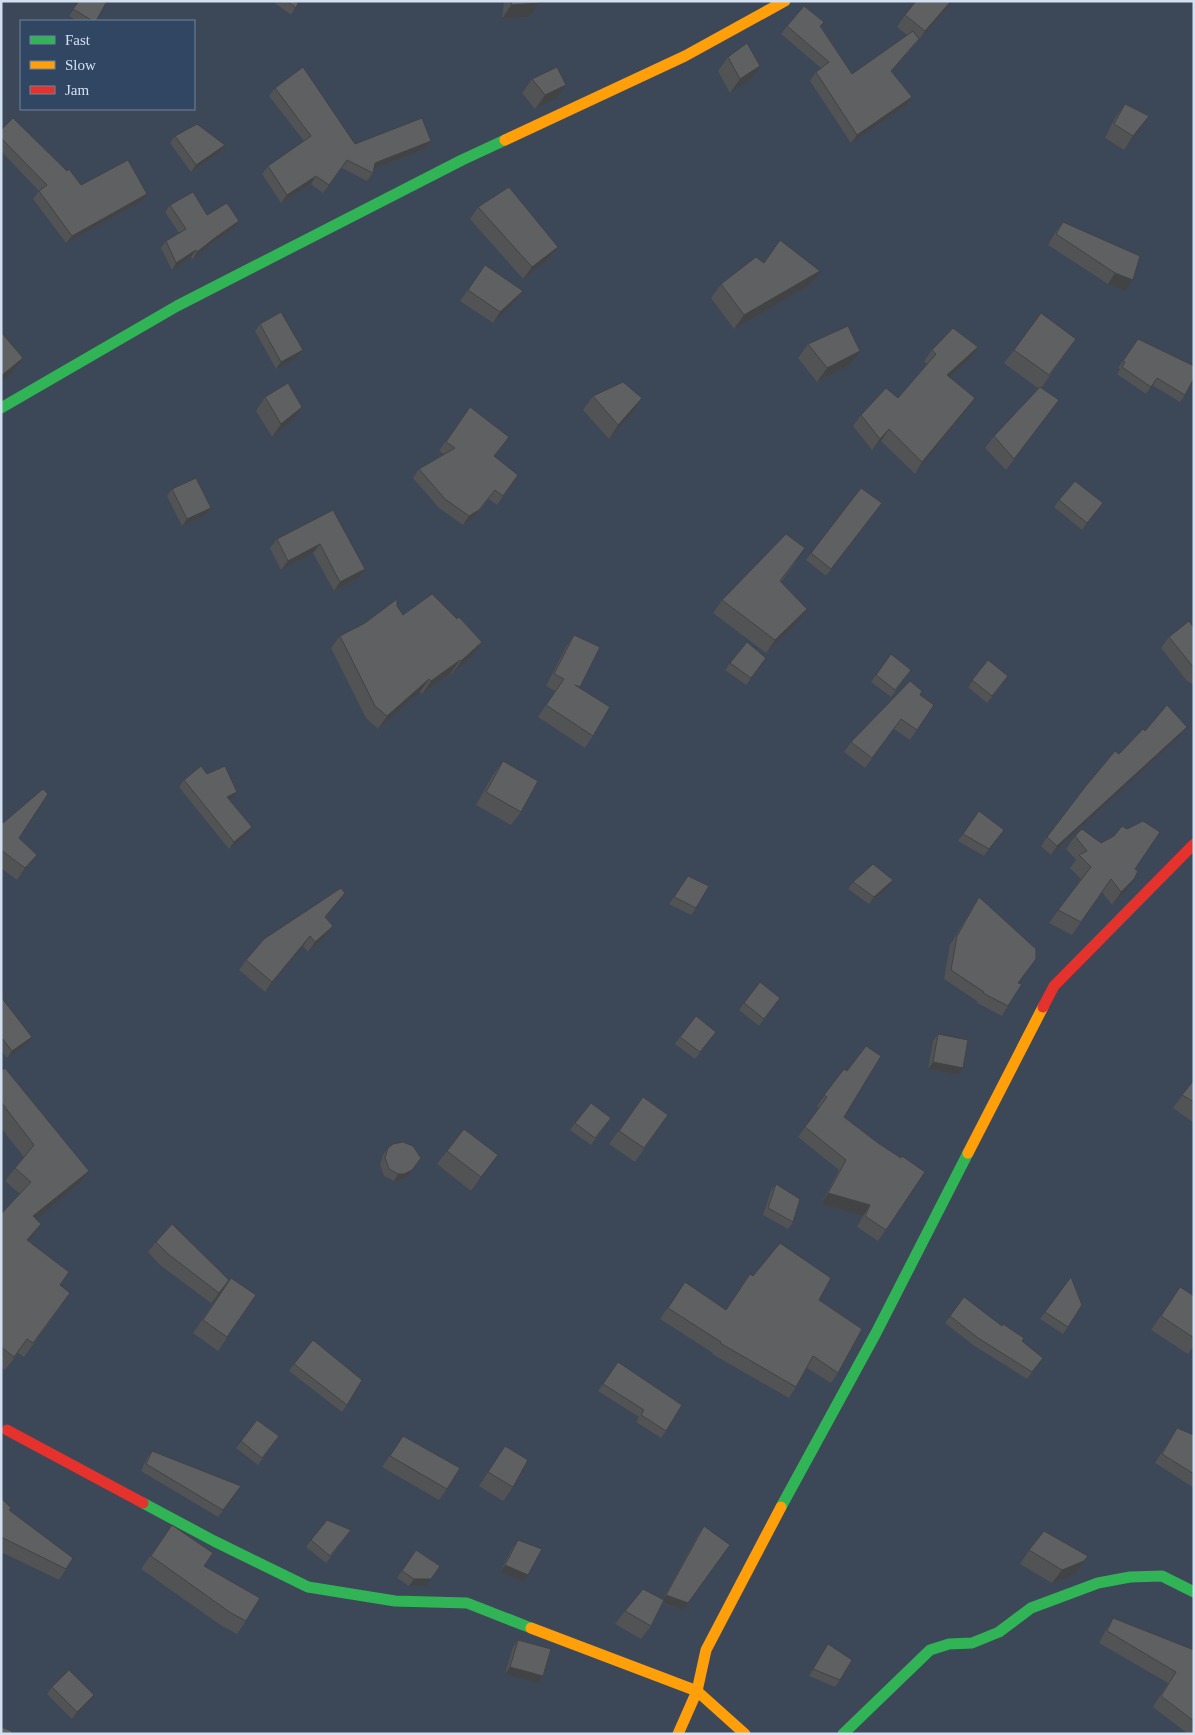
<svg xmlns="http://www.w3.org/2000/svg" width="1195" height="1735" font-family="'Times New Roman',serif">
  <style>
    .lines { fill: none; stroke-linecap: round; stroke-linejoin: round }
    .fast { stroke: #30b455; stroke-width: 11 }
    .slow { stroke: #ff9f0a; stroke-width: 11 }
    .jam { stroke: #e5322d; stroke-width: 11 }
    .wall { fill: #525354 }
    .shaded-wall { fill: #424345 }
    .building { fill: #5f6062; stroke: #424345 }
  </style>
  <rect width="100%" height="100%" fill="#3c4757"/>
  <g class="lines">
    <g class="fast">
      <path d="M1,408L177,306L462,160L505,140"/>
      <path d="M143,1503L214,1541L308,1587L395,1601L467,1603L531,1628"/>
      <path d="M781,1507L876,1333L968,1153"/>
      <path d="M843,1734L930,1650L949,1644L972,1643L999,1632L1031,1608L1098,1583L1130,1577L1162,1576L1194,1592"/>
    </g>
    <g class="slow">
      <path d="M505,140L685,56L785,1"/>
      <path d="M968,1153L1043,1007"/>
      <path d="M531,1628L697,1691L745,1734"/>
      <path d="M678,1734L697,1691L706,1650L781,1507"/>
    </g>
    <g class="jam">
      <path d="M1043,1007L1054,986L1194,844"/>
      <path d="M7,1430L143,1503"/>
    </g>
  </g>
  <g class="wall">
    <path d="M79,1L96,21H77L69,16Z"/>
    <path d="M272,1H299L291,15Z"/>
    <path d="M504,1H539L529,17L502,19Z"/>
    <path d="M953,1L892,72L912,97L907,105L851,143L810,81L816,72L821,68L781,34L787,26L824,22L821,26L852,74L907,35L897,27L905,15Z"/>
    <path d="M728,57L751,79L730,93L718,71Z"/>
    <path d="M532,79L556,99L535,109L522,93Z"/>
    <path d="M275,88L355,144L431,141L425,149L374,169L373,173L367,181L342,168L323,193L311,184L281,203L262,174L268,166L304,141L269,96Z"/>
    <path d="M1125,104L1149,116L1140,130L1124,150L1105,138L1115,118Z"/>
    <path d="M1,130L81,185L141,202L66,243L33,199L39,191L1,151Z"/>
    <path d="M175,136L225,145L220,152L191,172L170,143Z"/>
    <path d="M170,205L207,215L234,228L211,244L193,259L191,257L172,270L161,248L166,241L179,233L165,212Z"/>
    <path d="M478,207L558,247L549,259L523,279L470,219Z"/>
    <path d="M1063,222L1133,280L1126,291L1108,284L1048,245L1055,233Z"/>
    <path d="M764,263L811,284L734,329L711,298L721,284Z"/>
    <path d="M485,265L523,291L515,302L493,323L460,301Z"/>
    <path d="M260,324L303,350L298,357L276,369L255,331Z"/>
    <path d="M1076,339L1041,388L1050,412L1006,470L985,448L994,436L1039,389L1004,363L1014,350Z"/>
    <path d="M1138,339L1185,395L1180,402L1152,385L1146,394L1117,374L1120,369L1118,368Z"/>
    <path d="M808,344L851,364L817,382L798,358Z"/>
    <path d="M932,350L971,358L949,377L975,398L967,409L915,474L881,441L872,450L853,426L861,415L898,398L927,364L924,361Z"/>
    <path d="M593,396L642,398L633,412L609,439L583,410Z"/>
    <path d="M265,397L302,407L292,421L272,437L256,411Z"/>
    <path d="M470,407L502,446L494,457L512,484L497,505L489,499L473,519L463,525L439,508L413,478L419,469L444,454L439,451Z"/>
    <path d="M172,489L211,508L206,515L182,526L167,496Z"/>
    <path d="M1059,500L1098,510L1082,530L1054,507Z"/>
    <path d="M882,503L826,576L806,560L811,553Z"/>
    <path d="M333,510L365,569L359,578L334,591L313,553L281,570L270,548L277,539Z"/>
    <path d="M796,562L781,582L798,622L766,653L713,613L722,600Z"/>
    <path d="M397,606L403,615L457,619L482,642L473,655L452,674L451,673L422,694L420,692L378,729L366,718L331,648L340,636Z"/>
    <path d="M1194,628V685L1187,681L1161,648L1169,637Z"/>
    <path d="M574,635L580,688L593,736L585,748L538,717L555,691L546,686L566,647Z"/>
    <path d="M891,654L911,670L891,697L871,682Z"/>
    <path d="M766,658L746,685L725,670L730,663Z"/>
    <path d="M988,660L1003,683L987,703L968,687Z"/>
    <path d="M920,695L934,705L910,740L894,729L865,768L844,752L851,742Z"/>
    <path d="M1187,727L1180,736L1051,855L1041,846L1047,837L1119,754L1145,731Z"/>
    <path d="M503,761L521,812L511,825L476,805L493,775Z"/>
    <path d="M207,774L232,799L230,800L252,827L248,834L229,849L179,787L184,780Z"/>
    <path d="M979,811L1004,830L984,856L958,841Z"/>
    <path d="M1,821L37,855L28,866L17,880L1,868Z"/>
    <path d="M1075,836L1135,869L1125,892L1112,905L1102,892L1072,935L1049,923L1081,879L1070,868L1076,860L1066,849Z"/>
    <path d="M688,876L696,908L691,915L669,904Z"/>
    <path d="M853,882L888,887L869,904L848,889Z"/>
    <path d="M979,897L1019,983L1008,1006L1002,1016L977,1003V1001L944,979L950,945L973,907Z"/>
    <path d="M338,903L326,918L333,926L326,936L308,952L303,946L265,992L239,970L246,960Z"/>
    <path d="M1,997L27,1044L7,1058L1,1050Z"/>
    <path d="M780,998L759,1026L739,1010L744,1003Z"/>
    <path d="M716,1032L695,1059L675,1044L680,1037Z"/>
    <path d="M938,1034L958,1075L928,1069L933,1041Z"/>
    <path d="M844,1069V1117L878,1143L901,1158L925,1172L878,1241L857,1227L863,1216L821,1204L839,1170L798,1137L819,1108L817,1106Z"/>
    <path d="M1,1071L79,1184L36,1219L41,1224L29,1241L60,1285L61,1306L24,1357L18,1353L5,1370L1,1367V1214L20,1194L5,1181L15,1168L24,1157L1,1128Z"/>
    <path d="M1194,1080V1123L1173,1108Z"/>
    <path d="M643,1097L668,1115L635,1162L609,1144Z"/>
    <path d="M575,1123L606,1125L591,1145L570,1130Z"/>
    <path d="M388,1148L407,1177L399,1181H394L384,1176L380,1165L383,1155Z"/>
    <path d="M447,1151L498,1155L471,1191L437,1164Z"/>
    <path d="M776,1184L793,1222L788,1229L763,1215L771,1191Z"/>
    <path d="M156,1242L229,1280L256,1295L218,1351L193,1333L221,1292L211,1303L160,1265L148,1252Z"/>
    <path d="M753,1276L819,1300L838,1373L831,1383L807,1368L796,1387L789,1398L712,1354L713,1353L660,1319L685,1282L726,1310Z"/>
    <path d="M1071,1277L1068,1327L1063,1334L1040,1319Z"/>
    <path d="M1180,1287L1194,1296V1346L1188,1354L1151,1330Z"/>
    <path d="M964,1297L1043,1358L1027,1379L973,1345L945,1323Z"/>
    <path d="M618,1362L666,1431L661,1438L636,1422L639,1417L598,1391Z"/>
    <path d="M294,1364L347,1405L342,1412L289,1371Z"/>
    <path d="M257,1420L279,1436L258,1465L236,1448Z"/>
    <path d="M1177,1428L1194,1435V1488L1155,1463Z"/>
    <path d="M403,1436L447,1489L439,1500L382,1467Z"/>
    <path d="M505,1446L513,1487L503,1501L479,1486Z"/>
    <path d="M152,1451L241,1486L218,1517L141,1471L147,1458Z"/>
    <path d="M1,1498L10,1510L66,1569L59,1580L1,1552Z"/>
    <path d="M172,1525L246,1621L237,1634L222,1626L141,1569Z"/>
    <path d="M704,1526L683,1610L662,1603L651,1626L641,1639L615,1624L625,1611L663,1599L699,1533Z"/>
    <path d="M351,1530L326,1563L306,1547L311,1540Z"/>
    <path d="M518,1540L523,1582L500,1572L513,1547Z"/>
    <path d="M416,1550L427,1586H409L397,1578Z"/>
    <path d="M1029,1550L1074,1575L1052,1583L1020,1564Z"/>
    <path d="M1113,1618L1194,1650V1734H1188L1153,1707L1168,1683L1099,1643L1106,1630Z"/>
    <path d="M518,1640L543,1676L538,1683L505,1674L513,1647Z"/>
    <path d="M828,1644L840,1680L835,1687L809,1676Z"/>
    <path d="M52,1687L94,1695L89,1702L72,1719L47,1694Z"/>
  </g>
  <g class="shaded-wall">
    <path d="M951,1H953L917,43L925,31Z"/>
    <path d="M539,3L529,17L502,19L511,5Z"/>
    <path d="M919,39L913,47L885,80L891,71Z"/>
    <path d="M760,66L751,79L730,93L740,79Z"/>
    <path d="M566,85L556,99L535,109L545,95Z"/>
    <path d="M912,97L907,105L851,143L857,135Z"/>
    <path d="M1149,116L1140,130L1124,150L1133,136Z"/>
    <path d="M431,141L425,149L369,171L375,163Z"/>
    <path d="M225,145L220,152L191,172L196,165Z"/>
    <path d="M316,176L311,184L281,203L287,195Z"/>
    <path d="M147,194L141,202L66,243L72,236Z"/>
    <path d="M239,221L234,228L211,244L193,259L197,252L216,237Z"/>
    <path d="M558,247L549,259L523,279L532,267Z"/>
    <path d="M196,250L191,257L172,270L176,263Z"/>
    <path d="M820,271L811,284L734,329L744,315Z"/>
    <path d="M1115,273L1133,280L1126,291L1108,284Z"/>
    <path d="M523,291L515,302L493,323L500,312Z"/>
    <path d="M978,347L971,358L939,386L947,375Z"/>
    <path d="M303,350L298,357L276,369L281,362Z"/>
    <path d="M860,351L851,364L817,382L827,368Z"/>
    <path d="M23,358L13,371L1,382V376Z"/>
    <path d="M642,398L633,412L609,439L618,425Z"/>
    <path d="M975,398L967,409L915,474L922,462Z"/>
    <path d="M302,407L292,421L272,437L281,424Z"/>
    <path d="M889,429L881,441L872,450L880,439Z"/>
    <path d="M495,490L473,519L463,525L469,516Z"/>
    <path d="M1103,503L1098,510L1082,530L1087,523Z"/>
    <path d="M211,508L206,515L182,526L187,519Z"/>
    <path d="M320,544L313,553L281,570L288,561Z"/>
    <path d="M365,569L359,578L334,591L340,582Z"/>
    <path d="M807,609L798,622L766,653L775,640Z"/>
    <path d="M482,642L473,655L452,674L461,661Z"/>
    <path d="M460,660L451,673L422,694L431,681Z"/>
    <path d="M429,679L420,692L378,729L387,716Z"/>
    <path d="M1187,727L1180,736L1051,855L1057,846Z"/>
    <path d="M237,792L232,799L222,804L227,797Z"/>
    <path d="M252,827L248,834L229,849L234,842Z"/>
    <path d="M1004,830L999,837L984,856L989,849Z"/>
    <path d="M37,855L28,866L17,880L25,868Z"/>
    <path d="M1134,879L1125,892L1112,905L1121,892Z"/>
    <path d="M893,880L888,887L869,904L874,897Z"/>
    <path d="M345,893L338,903L318,927L325,917Z"/>
    <path d="M333,926L326,936L308,952L315,942Z"/>
    <path d="M310,936L303,946L265,992L272,982Z"/>
    <path d="M32,1037L27,1044L7,1058L12,1051Z"/>
    <path d="M933,1062L963,1068L958,1075L928,1069Z"/>
    <path d="M498,1155L488,1169L471,1191L481,1177Z"/>
    <path d="M421,1158L407,1177L399,1181H394L398,1174Z"/>
    <path d="M89,1171L79,1184L23,1230L33,1216Z"/>
    <path d="M828,1193L870,1205L863,1216L821,1204Z"/>
    <path d="M41,1224L32,1237L18,1253L27,1240Z"/>
    <path d="M228,1281L221,1292L211,1303L219,1293Z"/>
    <path d="M730,1545L683,1610L661,1602L666,1595Z"/>
    <path d="M1088,1556L1074,1575L1052,1583L1062,1570Z"/>
    <path d="M505,1565L528,1575L523,1582L500,1572Z"/>
    <path d="M414,1579H431L427,1586H409Z"/>
    <path d="M510,1667L543,1676L538,1683L505,1674Z"/>
    <path d="M94,1695L89,1702L72,1719L77,1712Z"/>
  </g>
  <g class="building">
    <path d="M79,1H107L96,21H93L73,9Z"/>
    <path d="M287,1H299L296,8Z"/>
    <path d="M512,1H539V3L511,5Z"/>
    <path d="M916,1H951L925,31L905,15Z"/>
    <path d="M804,6L824,22L820,26L852,74L913,31L919,39L891,71L912,97L857,135L816,72L829,62L787,26Z"/>
    <path d="M747,43L760,66L740,79L728,57Z"/>
    <path d="M303,67L355,144L422,118L431,141L375,163L373,173L347,160L329,185L316,176L287,195L268,166L311,136L275,88Z"/>
    <path d="M557,67L566,85L545,95L532,79Z"/>
    <path d="M1125,104L1149,116L1133,136L1114,124Z"/>
    <path d="M13,118L67,171L69,169L81,185L128,160L147,194L72,236L39,191L47,185L1,138V130Z"/>
    <path d="M197,124L225,145L196,165L175,136Z"/>
    <path d="M509,187L558,247L532,267L478,207Z"/>
    <path d="M193,192L207,215L227,203L239,221L216,237L197,252L196,250L176,263L166,241L186,229L170,205Z"/>
    <path d="M1063,222L1140,256L1133,280L1115,273L1056,234Z"/>
    <path d="M780,240L820,271L744,315L721,284L756,257L764,263Z"/>
    <path d="M485,265L523,291L500,312L468,290Z"/>
    <path d="M281,312L303,350L281,362L260,324Z"/>
    <path d="M1041,313L1076,339L1049,375L1014,350Z"/>
    <path d="M848,326L860,351L827,368L808,344Z"/>
    <path d="M953,328L978,347L947,375L975,398L922,462L889,429L880,439L861,415L886,388L898,398L936,354L932,350Z"/>
    <path d="M1,332L23,358L1,376Z"/>
    <path d="M1138,339L1194,366V378L1185,395L1157,378L1151,387L1122,367L1125,362L1123,361Z"/>
    <path d="M623,382L642,398L618,425L593,396Z"/>
    <path d="M288,383L302,407L281,424L265,397Z"/>
    <path d="M1040,387L1059,400L1014,459L994,436Z"/>
    <path d="M470,407L509,437L494,456L518,475L503,496L495,490L479,510L469,516L445,499L419,469L455,448L446,442Z"/>
    <path d="M196,478L211,508L187,519L172,489Z"/>
    <path d="M1075,481L1103,503L1087,523L1059,500Z"/>
    <path d="M861,488L882,503L831,569L811,553Z"/>
    <path d="M333,510L365,569L340,582L320,544L288,561L277,539Z"/>
    <path d="M786,534L805,548L780,581L807,609L775,640L722,600Z"/>
    <path d="M432,594L457,619L459,617L482,642L461,661L460,660L431,681L429,679L387,716L375,706L340,636L365,623L397,599V606L403,615Z"/>
    <path d="M1189,621L1194,628V668L1169,637Z"/>
    <path d="M574,635L600,647L580,687L575,685L610,707L593,736L546,705L564,679L554,674Z"/>
    <path d="M747,642L766,658L751,678L730,663Z"/>
    <path d="M891,654L911,670L895,690L876,675Z"/>
    <path d="M988,660L1008,676L992,696L972,680Z"/>
    <path d="M910,681L922,691L920,695L934,705L917,730L901,719L872,758L851,742Z"/>
    <path d="M1167,705L1187,727L1057,846L1047,837L1085,787L1115,751L1119,754L1143,729L1145,731Z"/>
    <path d="M503,761L538,781L521,812L486,792Z"/>
    <path d="M201,766L207,774L225,766L237,792L227,797L252,827L234,842L184,780Z"/>
    <path d="M43,789L48,794L19,838L37,855L25,868L1,850V821L3,823Z"/>
    <path d="M979,811L1004,830L989,849L963,834Z"/>
    <path d="M1143,821L1160,832L1135,869L1138,871L1134,879L1121,892L1111,879L1081,922L1058,910L1091,867L1079,855L1087,851L1075,836L1082,829L1101,843L1114,836L1122,826L1127,829Z"/>
    <path d="M873,864L893,880L874,897L853,882Z"/>
    <path d="M688,876L709,886L696,908L674,897Z"/>
    <path d="M341,888L345,893L325,917L333,926L315,942L310,936L272,982L246,960L264,939Z"/>
    <path d="M979,897L1036,949V959L1018,983L1022,984L1008,1006L983,993L984,992L951,970L957,936Z"/>
    <path d="M760,982L780,998L764,1019L744,1003Z"/>
    <path d="M1,997L32,1037L12,1051L1,1037Z"/>
    <path d="M696,1016L716,1032L700,1052L680,1037Z"/>
    <path d="M938,1034L968,1040L963,1068L933,1062Z"/>
    <path d="M866,1046L881,1056L844,1117L878,1143L901,1158L902,1156L925,1172L886,1230L865,1216L870,1205L828,1193L846,1160L805,1127L827,1097L824,1095L844,1069L847,1071Z"/>
    <path d="M5,1068L89,1171L33,1216L41,1224L27,1240L69,1272L60,1285L70,1293L33,1343L27,1339L14,1357L1,1347V1214L31,1182L15,1168L34,1145L1,1102V1071Z"/>
    <path d="M1194,1080V1102L1182,1095Z"/>
    <path d="M643,1097L668,1115L644,1148L619,1131Z"/>
    <path d="M591,1103L611,1118L595,1138L575,1123Z"/>
    <path d="M464,1129L498,1155L481,1177L447,1151Z"/>
    <path d="M403,1142L413,1146L421,1158L412,1170L404,1174H398L389,1169L385,1158L388,1148L393,1144Z"/>
    <path d="M776,1184L800,1199L793,1222L768,1208Z"/>
    <path d="M172,1224L229,1280L219,1293L168,1254L156,1242Z"/>
    <path d="M780,1243L831,1278L819,1300L862,1329L838,1373L813,1356L796,1387L720,1343L721,1342L668,1308L685,1282L726,1310L750,1274L753,1276Z"/>
    <path d="M1071,1277L1082,1305L1068,1327L1045,1312Z"/>
    <path d="M231,1278L256,1295L227,1337L203,1320Z"/>
    <path d="M1180,1287L1194,1296V1338L1161,1316Z"/>
    <path d="M964,1297L1002,1326L1003,1324L1024,1338L1022,1341L1043,1358L1032,1372L978,1338L950,1316Z"/>
    <path d="M313,1340L362,1380L347,1405L294,1364Z"/>
    <path d="M618,1362L682,1405L666,1431L641,1415L644,1410L603,1384Z"/>
    <path d="M257,1420L279,1436L262,1458L241,1441Z"/>
    <path d="M1177,1428L1194,1435V1474L1162,1454Z"/>
    <path d="M403,1436L460,1468L447,1489L390,1456Z"/>
    <path d="M505,1446L528,1460L513,1487L488,1472Z"/>
    <path d="M152,1451L241,1486L223,1510L146,1464Z"/>
    <path d="M1,1498L11,1508L9,1510L73,1558L66,1569L1,1537Z"/>
    <path d="M327,1520L351,1530L330,1556L311,1540Z"/>
    <path d="M172,1525L213,1553L204,1566L260,1598L246,1621L231,1613L151,1556Z"/>
    <path d="M704,1526L730,1545L688,1603L666,1595Z"/>
    <path d="M1044,1531L1088,1556L1084,1561L1062,1570L1029,1550Z"/>
    <path d="M518,1540L542,1549L528,1575L505,1565Z"/>
    <path d="M416,1550L440,1566L431,1579H414L402,1571Z"/>
    <path d="M643,1589L664,1600L651,1626L625,1611Z"/>
    <path d="M1113,1618L1194,1650V1721L1161,1696L1176,1672L1107,1631Z"/>
    <path d="M518,1640L551,1649L543,1676L510,1667Z"/>
    <path d="M828,1644L852,1660L840,1680L813,1669Z"/>
    <path d="M69,1670L94,1695L77,1712L52,1687Z"/>
    <path d="M1,1727L12,1731L11,1734H1Z"/>
  </g>
  <rect width="1195" height="1735" fill="none" stroke="#d3e0f2" stroke-width="5"/>
  <rect x="20" y="20" width="175" height="90" fill="#304663" stroke="#71849c"/>
  <rect x="30" y="36" width="25" height="8" fill="#30b455" stroke="#71849c"/>
  <text x="65" y="45" font-size="15" fill="#d3e0f2">Fast</text>
  <rect x="30" y="61" width="25" height="8" fill="#ff9f0a" stroke="#71849c"/>
  <text x="65" y="70" font-size="15" fill="#d3e0f2">Slow</text>
  <rect x="30" y="86" width="25" height="8" fill="#e5322d" stroke="#71849c"/>
  <text x="65" y="95" font-size="15" fill="#d3e0f2">Jam</text>
</svg>
